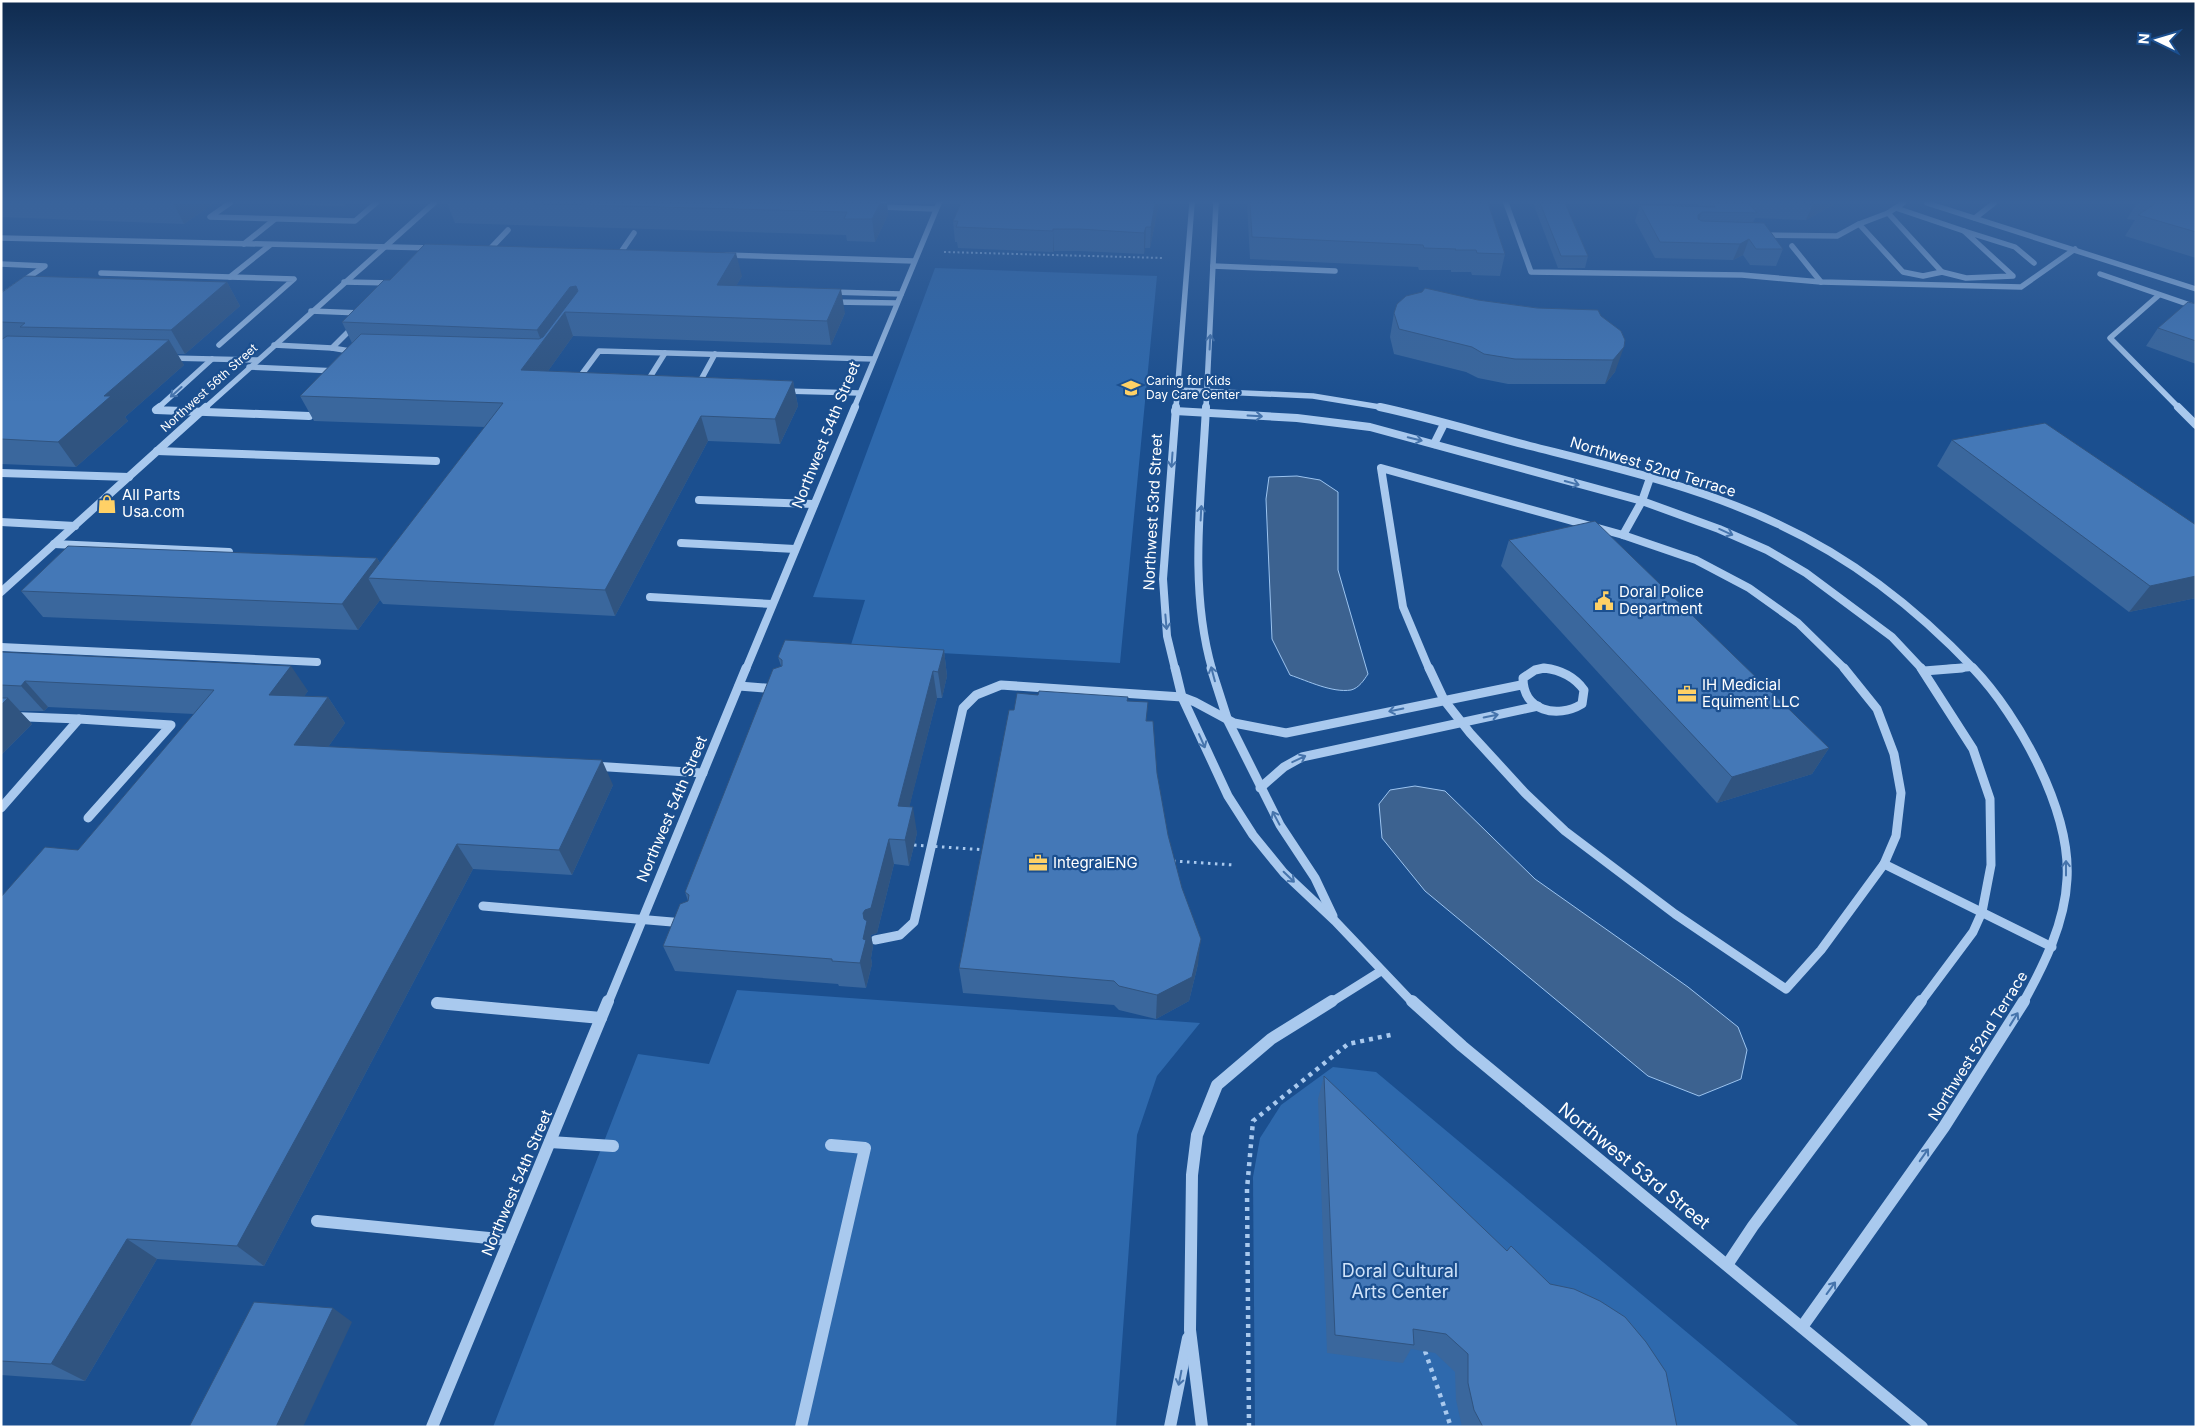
<svg xmlns="http://www.w3.org/2000/svg" width="2197" height="1428" font-family="Inter,sans-serif">
  <style>
    .green { fill: #2e69ad }
    .water { fill: #3c6290; stroke: #9cc4f0 }
    .lines { fill: none; stroke-linecap: round; stroke-linejoin: round }
    .path-far2 { stroke: #a9c9ee; stroke-width: 2; stroke-dasharray: 2 2.5; stroke-linecap: butt }
    .path-far1 { stroke: #a9c9ee; stroke-width: 3; stroke-dasharray: 2.5 4.5; stroke-linecap: butt }
    .path { stroke: #a9c9ee; stroke-width: 4.5; stroke-dasharray: 4 5; stroke-linecap: butt }
    .minor-far3 { stroke: #a9c9ee; stroke-width: 5.5 }
    .minor-far2 { stroke: #a9c9ee; stroke-width: 8 }
    .minor-far1 { stroke: #a9c9ee; stroke-width: 9 }
    .minor { stroke: #a9c9ee; stroke-width: 12 }
    .path-bridge { stroke: #a9c9ee; stroke-width: 3; stroke-dasharray: 2.5 4.5; stroke-linecap: butt }
    .wall { fill: #3a679d }
    .shaded-wall { fill: #305480 }
    .building { fill: #4478b7; stroke: #305480 }
    .oneway { stroke: #4674ac }
    .labels { text-anchor: middle; stroke-width: 4.5; stroke-linejoin: round; paint-order: stroke }
    .far-poi-label { font-size: 12px; fill: #fff; stroke: #1b4f8f; text-anchor: start }
    .far-street-label { font-size: 12px; fill: #fff; stroke: #1b4f8f }
    .street-label { font-size: 15px; fill: #fff; stroke: #1b4f8f }
    .poi-label { font-size: 15px; fill: #fff; stroke: #1b4f8f; text-anchor: start }
    .near-street-label { font-size: 18px; fill: #fff; stroke: #1b4f8f }
    .near-park-label { font-size: 18px; fill: #cfe3fa; stroke: #1b4f8f }
  </style>
  <rect width="100%" height="100%" fill="#1b4f8f"/>
  <g class="green">
    <path d="M935,268L1157,276L1120,663L850,648L865,600L813,597Z"/>
    <path d="M737,990L1200,1023L1157,1076L1137,1135L1116,1427H493L638,1054L709,1064Z"/>
    <path d="M1333,1067L1376,1072L1800,1427H1255L1253,1177L1260,1138L1281,1105Z"/>
  </g>
  <g class="water">
    <path d="M1297,476L1320,480L1338,492V570L1368,674C1364,680 1359,688 1351,690C1332,693 1308,681 1290,675L1272,639L1266,499L1269,477Z"/>
    <path d="M1415,786L1445,791L1535,879L1688,987L1738,1027L1747,1050L1741,1079L1699,1096L1648,1076L1425,891L1382,838L1379,804L1390,790Z"/>
  </g>
  <g class="lines">
    <path class="path-far2" d="M944,252L1163,258"/>
    <path class="path-far1" d="M1173,861L1234,865"/>
    <g class="path">
      <path d="M1425,1351L1451,1427"/>
      <path d="M1249,1427L1247,1189L1253,1121L1348,1044L1395,1034"/>
    </g>
    <g class="minor-far3">
      <path d="M230,203L210,217L355,221L376,203"/>
      <path d="M884,203L882,207L936,209"/>
      <path d="M1506,203L1531,272L1742,275L1821,282L2021,287L2075,249"/>
      <path d="M1927,203L2196,289"/>
      <path d="M1896,208L1964,231"/>
      <path d="M1888,213L1942,272L1923,276L1903,272L1859,224Z"/>
      <path d="M1888,213L1903,203"/>
      <path d="M1975,218L1994,203"/>
      <path d="M1762,235L1837,236L1859,224"/>
      <path d="M1,238L433,248"/>
      <path d="M244,244L275,219"/>
      <path d="M1792,246L1821,282"/>
      <path d="M491,248L508,230"/>
      <path d="M621,252L634,233"/>
      <path d="M726,255L914,261"/>
      <path d="M1,264L45,266L1,296"/>
      <path d="M1213,266L1335,271"/>
      <path d="M1942,272L1966,278L2013,276L1964,231L2015,247L2034,263"/>
      <path d="M101,273L230,277L270,245"/>
      <path d="M2100,274L2196,307"/>
      <path d="M344,282L393,283"/>
      <path d="M831,292L901,294"/>
      <path d="M2159,295L2110,338L2179,408"/>
      <path d="M833,302L897,303"/>
      <path d="M311,311L361,313"/>
      <path d="M219,345L294,279L230,277"/>
      <path d="M274,345L332,348L354,326"/>
      <path d="M332,348L356,352"/>
      <path d="M170,358L257,360"/>
      <path d="M249,367L337,371"/>
      <path d="M576,382L599,351L873,359"/>
      <path d="M645,385L665,353"/>
      <path d="M697,387L715,354"/>
      <path d="M1177,390L1313,396L1386,408"/>
      <path d="M785,391L859,393"/>
      <path d="M158,408L212,359"/>
      <path d="M205,408L434,203"/>
      <path d="M854,408L939,203"/>
      <path d="M1176,408L1192,203"/>
      <path d="M1206,408L1216,203"/>
    </g>
    <g class="minor-far2">
      <path d="M160,407L156,410L309,416"/>
      <path d="M1206,407C1202,492 1188,586 1212,669"/>
      <path d="M1380,407C1431,418 1480,433 1530,446C1613,467 1700,487 1778,524C1854,559 1917,609 1974,669"/>
      <path d="M2178,407L2196,425"/>
      <path d="M1175,411L1297,418L1370,427L1642,501L1719,529L1767,550L1806,573L1892,637L1922,669"/>
      <path d="M1434,444L1444,424"/>
      <path d="M157,451L436,461"/>
      <path d="M1,473L129,477"/>
      <path d="M699,500L814,504"/>
      <path d="M1,522L75,526"/>
      <path d="M1623,535L1642,501L1650,478"/>
      <path d="M681,543L795,549"/>
      <path d="M54,544L229,552"/>
      <path d="M1,592L206,407"/>
      <path d="M650,597L772,604"/>
      <path d="M1,647L317,662"/>
      <path d="M746,669L855,407"/>
      <path d="M1175,669L1167,636L1163,579L1176,407"/>
      <path d="M1429,669L1403,607L1381,468L1623,535L1696,560L1749,588L1798,623L1845,669"/>
      <path d="M1539,669H1551"/>
      <path d="M1947,669L1972,667"/>
    </g>
    <g class="minor-far1">
      <path d="M1175,668L1182,697L1228,796L1253,835L1284,873L1335,921L1413,1003"/>
      <path d="M1211,668L1228,721L1280,825L1315,878L1333,916"/>
      <path d="M1429,668L1444,700L1470,733L1525,793L1565,831L1675,914L1786,989L1821,950L1884,864L1896,836L1901,793L1894,754L1877,709L1844,668"/>
      <path d="M1544,668C1561,670 1574,676 1584,690L1582,704C1557,719 1523,711 1523,678L1535,670Z"/>
      <path d="M1973,668C2019,716 2071,811 2067,879C2065,923 2044,965 2023,1003"/>
      <path d="M1924,671L1962,668"/>
      <path d="M739,686L777,689"/>
      <path d="M1,716L79,719L1,808"/>
      <path d="M79,719L171,725L88,818"/>
      <path d="M593,766L703,773"/>
      <path d="M1260,788L1284,767L1302,757L1538,706"/>
      <path d="M1884,864L2052,947"/>
      <path d="M483,906L684,923"/>
      <path d="M875,940L900,935L914,922L963,708L976,695L1001,685L1182,697L1195,702L1234,723L1286,733L1521,685"/>
      <path d="M608,1003L746,668"/>
      <path d="M1330,1003L1381,971"/>
      <path d="M1920,1003L1973,932L1982,912L1991,865L1990,799L1973,749L1921,668"/>
    </g>
    <g class="minor">
      <path d="M1412,1001L1462,1046L1922,1427"/>
      <path d="M437,1003L601,1018"/>
      <path d="M550,1142L613,1146"/>
      <path d="M317,1221L509,1240"/>
      <path d="M1727,1265L1753,1226L1921,1001"/>
      <path d="M1802,1327L1944,1127L2024,1001"/>
      <path d="M432,1427L608,1001"/>
      <path d="M801,1427L865,1148L831,1145"/>
      <path d="M1170,1427L1188,1338"/>
      <path d="M1202,1427L1190,1330L1192,1175L1197,1135L1217,1085L1271,1039L1332,1001"/>
    </g>
    <path class="path-bridge" d="M914,845L986,850"/>
  </g>
  <g class="wall">
    <path d="M1,203H214L184,224L1,217Z"/>
    <path d="M234,203H348L344,206Z"/>
    <path d="M447,203H887L888,215L875,242L847,241L846,235L455,223Z"/>
    <path d="M961,203H1159L1150,248H1145L1144,254L1079,251H1054L1053,252L958,248L957,242H955L953,221Z"/>
    <path d="M1247,203H1488L1505,254L1500,276L1472,275L1471,272H1451V270H1419L1418,267L1250,259Z"/>
    <path d="M1533,203H1565L1588,256L1585,268H1558Z"/>
    <path d="M1698,203H1836L1806,220L1755,218L1753,223L1783,249L1776,266L1750,265L1743,255L1733,260L1655,258L1635,221L1640,205L1700,207Z"/>
    <path d="M2137,203H2196V258L2125,236L2135,220L2127,219Z"/>
    <path d="M742,276L736,286L845,313L831,345L573,336L548,371L793,381L798,406L780,444L708,441L615,616L383,604L380,600L358,630L43,617L21,591L377,558L380,563L485,427L314,421L300,396L352,343L342,322L384,280Z"/>
    <path d="M227,282L240,306L185,354H177L184,365L125,417L128,421L76,467L1,464V293Z"/>
    <path d="M1478,300L1601,316L1621,331L1615,372L1605,384H1508L1478,378L1466,372L1394,354L1390,337L1394,313Z"/>
    <path d="M2196,304V364L2146,346L2158,328Z"/>
    <path d="M1952,440L2196,525V598L2129,612L1937,466Z"/>
    <path d="M1509,540L1829,748L1812,774L1717,803L1501,566Z"/>
    <path d="M944,650L947,676L942,698H937L909,807L917,833L909,866L894,864L877,933L871,935L873,946L871,958L872,964L866,988L839,986L838,984L675,971L663,946L688,901L685,892L781,666L778,657Z"/>
    <path d="M1,652L308,691L304,696L328,697L345,723L328,747L613,785L572,875L473,869L264,1266L157,1259L85,1381L1,1375V897L78,850L194,714L48,707L44,711H19L32,724L1,755Z"/>
    <path d="M1128,701L1147,721L1168,835L1198,964L1189,1001L1156,1019L1119,1010L1114,1005L963,993L959,968Z"/>
    <path d="M1324,1076L1677,1427H1462L1456,1400L1455,1372L1435,1353L1411,1349L1403,1363L1327,1353L1318,1099Z"/>
  </g>
  <g class="shaded-wall">
    <path d="M173,203H214L184,224Z"/>
    <path d="M343,203H348L344,206Z"/>
    <path d="M880,203H887L888,215L875,242L872,219Z"/>
    <path d="M1155,203H1159L1150,248L1151,227Z"/>
    <path d="M1814,203H1836L1806,220L1813,204Z"/>
    <path d="M1702,212L1696,228L1698,215Z"/>
    <path d="M1146,227L1145,248L1144,254V233Z"/>
    <path d="M1053,229L1054,251L1053,252Z"/>
    <path d="M1749,239L1743,255L1733,260L1740,244Z"/>
    <path d="M736,253L742,276L723,309L717,285Z"/>
    <path d="M227,282L240,306L185,354L171,330Z"/>
    <path d="M576,286L583,310L565,312L573,336L531,395L521,370L542,343L537,330L570,287Z"/>
    <path d="M841,289L845,313L831,345L827,321Z"/>
    <path d="M169,340L184,365L125,417L128,421L76,467L58,442L104,396Z"/>
    <path d="M1624,347L1615,372L1605,384L1613,360Z"/>
    <path d="M793,381L798,406L780,444L775,419Z"/>
    <path d="M701,416L708,441L615,616L605,590Z"/>
    <path d="M377,558L389,579L368,578L380,600L358,630L342,604Z"/>
    <path d="M2196,576V598L2129,612L2150,586Z"/>
    <path d="M944,650L947,676L942,698L938,672Z"/>
    <path d="M291,666L308,691L287,720L269,695Z"/>
    <path d="M933,671L937,698L903,832L898,806Z"/>
    <path d="M25,681L48,707L44,711L21,686Z"/>
    <path d="M328,697L345,723L312,770L294,745Z"/>
    <path d="M8,698L32,724L1,755V705Z"/>
    <path d="M1829,748L1812,774L1717,803L1732,777Z"/>
    <path d="M602,760L613,785L572,875L559,850Z"/>
    <path d="M913,807L917,833L909,866L905,840Z"/>
    <path d="M889,839L894,864L877,933L871,935L873,946L871,958L872,964L866,988L860,963L863,939V913Z"/>
    <path d="M457,844L473,869L264,1266L237,1246Z"/>
    <path d="M1201,939L1198,964L1189,1001L1156,1019L1157,995Z"/>
    <path d="M127,1239L157,1259L85,1381L51,1364Z"/>
    <path d="M333,1308L352,1322L303,1427H276Z"/>
  </g>
  <g class="building">
    <path d="M511,203H880L872,219H844L847,212Z"/>
    <path d="M961,203H1155L1151,227H1146L1144,233L1079,229H1053V231L956,227L958,221H953Z"/>
    <path d="M1250,203H1488L1505,254L1477,253L1476,250H1455L1456,249L1424,248L1423,245L1252,237Z"/>
    <path d="M1540,203H1565L1588,256H1561Z"/>
    <path d="M1713,203H1749L1757,213L1702,212L1698,215V219L1702,221L1764,223L1783,249H1756L1749,239L1740,244L1660,242L1640,205L1715,207Z"/>
    <path d="M1790,203H1814L1813,204Z"/>
    <path d="M2156,203H2196V232L2138,215Z"/>
    <path d="M425,244L736,253L717,285L841,289L827,321L565,312L521,370L793,381L775,419L701,416L605,590L368,578L503,403L300,396L361,334L539,339L543,337L578,291L576,286L570,287L537,330L342,322L384,280H390Z"/>
    <path d="M25,276L227,282L171,330L20,327L25,323L1,322V293Z"/>
    <path d="M1425,288L1478,300L1537,308L1598,310L1601,316L1621,331L1625,340L1624,347L1613,360L1515,359L1484,354L1472,347L1399,329L1394,313L1397,304L1406,296L1422,292Z"/>
    <path d="M2188,302L2196,304V341L2158,328Z"/>
    <path d="M7,336L169,340L104,396H111L58,442L1,439V340Z"/>
    <path d="M2045,423L2196,525V576L2150,586L1952,440Z"/>
    <path d="M1595,521L1829,748L1732,777L1509,540Z"/>
    <path d="M68,546L377,558L342,604L21,591Z"/>
    <path d="M785,640L944,650L938,672L933,671L898,806L913,807L905,840L889,839L871,908L865,910L863,913L864,919L867,921L863,939L866,940L860,963L832,961V959L663,946L680,904L688,901L689,895L685,892L773,669L782,666V660L778,657Z"/>
    <path d="M1,652L291,666L269,695L328,697L294,745L602,760L559,850L457,844L237,1246L127,1239L51,1364L1,1361V897L45,847L78,850L214,690L25,681L21,686L1,685Z"/>
    <path d="M1039,691L1128,697L1127,701L1148,702L1146,721H1153L1157,773L1168,835L1182,888L1201,939L1192,977L1157,995L1119,986L1114,981L959,968L1009,710H1014L1017,693L1038,695Z"/>
    <path d="M1,698H8L1,705Z"/>
    <path d="M1324,1076L1507,1251L1511,1246L1550,1284L1574,1289L1600,1301L1625,1317L1646,1342L1666,1372L1677,1427H1483L1474,1410L1468,1383V1354L1446,1334L1413,1329L1414,1345L1335,1335Z"/>
    <path d="M254,1302L333,1308L276,1427H189Z"/>
  </g>
  <defs><path id="oneway-shaft" d="M-6 0H5M1.5-3L5.5 0L1.5 3" fill="none" stroke-width="1.6" stroke-linecap="round" stroke-linejoin="round" transform="scale(1.25)"/></defs>
  <g class="oneway">
    <use href="#oneway-shaft" transform="translate(1210 342) rotate(-87)"/>
    <use href="#oneway-shaft" transform="translate(176 392) rotate(138)"/>
    <use href="#oneway-shaft" transform="translate(1255 416) rotate(3)"/>
    <use href="#oneway-shaft" transform="translate(1415 439) rotate(14)"/>
    <use href="#oneway-shaft" transform="translate(1172 460) rotate(94)"/>
    <use href="#oneway-shaft" transform="translate(1572 483) rotate(15)"/>
    <use href="#oneway-shaft" transform="translate(1201 513) rotate(-87)"/>
    <use href="#oneway-shaft" transform="translate(1726 532) rotate(24)"/>
    <use href="#oneway-shaft" transform="translate(1166 622) rotate(85)"/>
    <use href="#oneway-shaft" transform="translate(1213 674) rotate(-105)"/>
    <use href="#oneway-shaft" transform="translate(1396 710) rotate(168)"/>
    <use href="#oneway-shaft" transform="translate(1491 716) rotate(-12)"/>
    <use href="#oneway-shaft" transform="translate(1202 741) rotate(66)"/>
    <use href="#oneway-shaft" transform="translate(1299 759) rotate(-25)"/>
    <use href="#oneway-shaft" transform="translate(1276 818) rotate(-118)"/>
    <use href="#oneway-shaft" transform="translate(2066 868) rotate(-90)"/>
    <use href="#oneway-shaft" transform="translate(1289 877) rotate(44)"/>
    <use href="#oneway-shaft" transform="translate(2014 1019) rotate(-58)"/>
    <use href="#oneway-shaft" transform="translate(1924 1155) rotate(-55)"/>
    <use href="#oneway-shaft" transform="translate(1831 1288) rotate(-54)"/>
    <use href="#oneway-shaft" transform="translate(1180 1378) rotate(101)"/>
  </g>
  <linearGradient id="sky" x2="0" y2="1"><stop stop-color="#0f2b4f"/><stop offset="0.5" stop-color="#39639b"/><stop offset="1" stop-color="#39639b" stop-opacity="0"/></linearGradient>
  <rect width="2197" height="403" fill="url(#sky)"/>
  <defs>
    <g id="school-bare" transform="scale(1.5)"><path d="M0-5L7-2L0 1L-7-2ZM-4 1L0 2.5L4 1V4Q0 6-4 4Z" fill="#ffd166" stroke="#1b4f8f" stroke-width="2.5" paint-order="stroke"/></g>
    <g id="shop-bare" transform="scale(1.5)"><path d="M-5-2.5h2.3a2.7 3.5 0 0 1 5.4 0H5L5.5 6h-11ZM-1.5-2.5h3a1.5 2.3 0 0 0-3 0Z" fill="#ffd166" stroke="#1b4f8f" stroke-width="2.5" paint-order="stroke"/></g>
    <g id="civic-bare" transform="scale(1.5)"><path d="M-.6-6.5H3V-4.5H.6V-3L4-1V1h2V6H-6V1h2V-1L-.6-3ZM-1.2 2.5V6h2.4V2.5Z" fill="#ffd166" stroke="#1b4f8f" stroke-width="2.5" paint-order="stroke"/></g>
    <g id="office-bare" transform="scale(1.5)"><path d="M-6-3h4V-5.5h4V-3h4V5H-6ZM-1-4.5V-3h2v-1.5ZM-6 0V1H6V0Z" fill="#ffd166" stroke="#1b4f8f" stroke-width="2.5" paint-order="stroke"/></g>
  </defs>
  <g fill-rule="evenodd">
    <use href="#school-bare" x="1131" y="388"/>
    <use href="#shop-bare" x="107" y="504"/>
    <use href="#civic-bare" x="1604" y="601"/>
    <use href="#office-bare" x="1687" y="694"/>
    <use href="#office-bare" x="1038" y="863"/>
  </g>
  <g class="labels">
    <g class="far-poi-label">
      <text x="1146" y="385">Caring for Kids<tspan x="1146" dy="14">Day Care Center</tspan></text>
    </g>
    <g class="far-street-label">
      <text transform="translate(209 388) rotate(-42)" y="4">Northwest 56th Street</text>
    </g>
    <g class="street-label">
      <text transform="translate(826 435) rotate(-68)" y="5">Northwest 54th Street</text>
      <text transform="translate(1653 467) rotate(17)" y="5">Northwest 52nd Terrace</text>
      <text transform="translate(1153 512) rotate(-87)" y="5">Northwest 53rd Street</text>
      <text transform="translate(672 809) rotate(-67)" y="5">Northwest 54th Street</text>
      <text transform="translate(1978 1046) rotate(-58)" y="5">Northwest 52nd Terrace</text>
      <text transform="translate(517 1183) rotate(-67)" y="5">Northwest 54th Street</text>
    </g>
    <g class="poi-label">
      <text x="122" y="500">All Parts<tspan x="122" dy="17">Usa.com</tspan></text>
      <text x="1619" y="597">Doral Police<tspan x="1619" dy="17">Department</tspan></text>
      <text x="1702" y="690">IH Medicial<tspan x="1702" dy="17">Equiment LLC</tspan></text>
      <text x="1053" y="868">IntegralENG</text>
    </g>
    <g class="near-street-label">
      <text transform="translate(1634 1166) rotate(39)" y="6">Northwest 53rd Street</text>
    </g>
    <g class="near-park-label">
      <text x="1400" y="1277">Doral Cultural<tspan x="1400" dy="21">Arts Center</tspan></text>
    </g>
  </g>
  <rect width="2197" height="1428" fill="none" stroke="#ffffff" stroke-width="5"/>
  <g transform="translate(2157 40) rotate(275)" stroke="#1b4f8f" stroke-width="4" paint-order="stroke">
  <path d="M0-4L9 19L0 12L-9 19Z" fill="#ffffff"/>
  <text y="-8" font-size="14" font-weight="bold" text-anchor="middle" fill="#ffffff">N</text>
  </g>
</svg>
